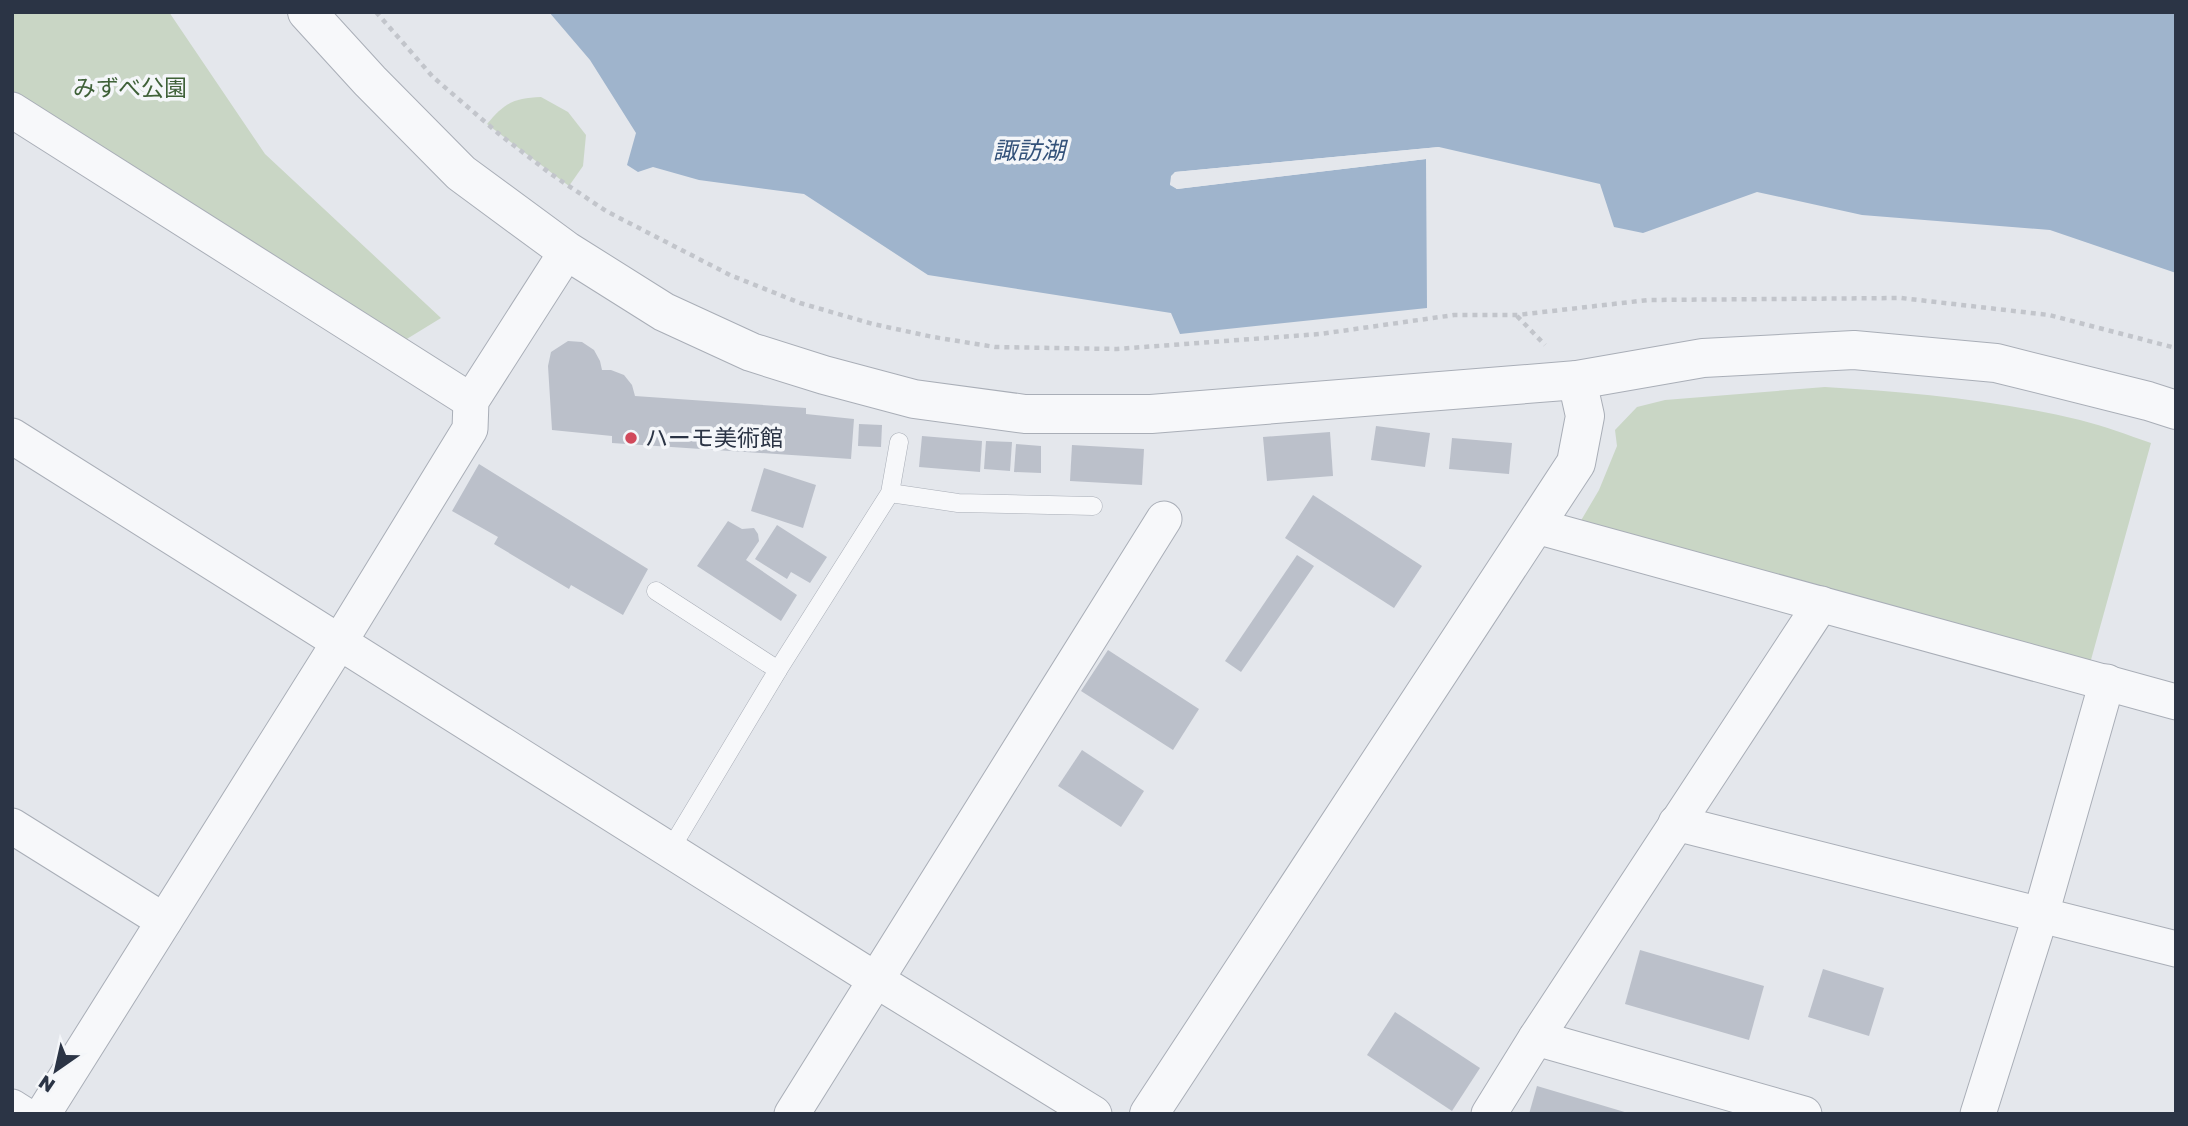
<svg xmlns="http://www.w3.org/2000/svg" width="2188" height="1126" font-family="'Golos Text','Noto Sans JP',sans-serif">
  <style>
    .green { fill: #c9d6c5 }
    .water { fill: #9fb4cc }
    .pier { fill: #e4e7ec }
    .building { fill: #bbc0ca }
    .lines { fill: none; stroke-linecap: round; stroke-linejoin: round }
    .service-casing { stroke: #a9aeb7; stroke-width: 19 }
    .minor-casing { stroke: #a9aeb7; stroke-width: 37 }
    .tertiary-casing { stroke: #a9aeb7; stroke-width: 40 }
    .path { stroke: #c2c5cb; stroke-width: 4.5; stroke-dasharray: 5 5; stroke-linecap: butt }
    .service { stroke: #f7f8fa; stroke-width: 18 }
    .minor { stroke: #f7f8fa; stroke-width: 35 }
    .tertiary { stroke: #f7f8fa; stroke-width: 38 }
    .poi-dot { fill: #d1495b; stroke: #f4f6f9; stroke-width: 2.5 }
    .labels { text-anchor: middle; stroke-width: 7; stroke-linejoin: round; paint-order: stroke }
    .park-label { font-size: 23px; fill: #3f6138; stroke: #f4f6f9 }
    .poi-label { font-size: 23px; fill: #2b3445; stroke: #f4f6f9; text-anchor: start }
    .water-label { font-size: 24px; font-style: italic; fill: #34527a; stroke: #f4f6f9 }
  </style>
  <rect width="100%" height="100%" fill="#e4e7ec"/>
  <g class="green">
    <path d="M12,12H169L265,154L441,318L397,345L12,105Z"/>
    <path d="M541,97L568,112L586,135L583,166L569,186L487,124C504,103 514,98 541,97Z"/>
    <path d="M1825,387C1911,392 1996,400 2080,420C2104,426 2128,435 2151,443L2089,667L1576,529L1599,490L1617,446L1615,430L1637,407L1665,400Z"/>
  </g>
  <path class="water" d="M549,12H2176V273L2050,230L1862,215L1757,192L1643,233L1614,227L1600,184L1439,147L1175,172L1170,184L1177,189L1426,159L1427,308L1180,334L1171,313L928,275L804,194L699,180L653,167L638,172L627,165L636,133L590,60Z"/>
  <path class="pier" d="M1439,147L1434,151L1177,175L1174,183L1178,185L1428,156L1426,159L1177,189L1170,185L1171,176L1175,172Z"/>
  <g class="building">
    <path d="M568,341L582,342L594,350L600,361L602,370H611L624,375L632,385L635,396L806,408V414L854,419L851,459L612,443V436L552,430L548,366L551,352Z"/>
    <path d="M859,424L882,425L881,447L858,446Z"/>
    <path d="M1376,426L1430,433L1425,467L1371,460Z"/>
    <path d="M1330,432L1333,476L1267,481L1263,437Z"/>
    <path d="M922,436L982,441L980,472L919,467Z"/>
    <path d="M1452,438L1512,443L1509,474L1449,469Z"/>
    <path d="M986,441L1012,442L1010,471L984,469Z"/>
    <path d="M1016,444L1041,446V473L1014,472Z"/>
    <path d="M1072,445L1144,449L1142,485L1070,481Z"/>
    <path d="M479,464L648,569L623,615L571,585L569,589L494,544L498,537L452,511Z"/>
    <path d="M764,468L816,485L803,528L751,511Z"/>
    <path d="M1313,495L1422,566L1394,608L1285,538Z"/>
    <path d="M728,521L742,529L754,528L758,534L759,541L746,560L797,595L781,621L697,566Z"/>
    <path d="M777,525L827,557L810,583L791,572L787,579L755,559Z"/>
    <path d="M1297,555L1314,566L1241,672L1225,661Z"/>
    <path d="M1108,650L1199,709L1173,750L1081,691Z"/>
    <path d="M1082,750L1144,791L1121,827L1058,786Z"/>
    <path d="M1640,950L1764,986L1749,1040L1625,1004Z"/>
    <path d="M1823,969L1884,988L1869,1036L1808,1017Z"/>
    <path d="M1395,1012L1480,1068L1452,1111L1367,1055Z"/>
    <path d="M1537,1086L1628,1113V1114H1529Z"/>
  </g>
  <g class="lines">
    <g class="service-casing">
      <g id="service">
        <path d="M890,493L958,503L1093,506"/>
        <path d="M656,591L778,670"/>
        <path d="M670,850L778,670L890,493L899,442"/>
      </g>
    </g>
    <g class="minor-casing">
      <g id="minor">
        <path d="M12,110L471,401"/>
        <path d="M12,436L876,980L1094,1114"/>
        <path d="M1536,526L2176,702"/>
        <path d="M1676,823L2176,949"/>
        <path d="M12,826L164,921"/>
        <path d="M1536,1038L1804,1114"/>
        <path d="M12,1107L23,1114"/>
        <path d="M43,1114L340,641L470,429L471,401L567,251"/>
        <path d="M792,1114L1164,519"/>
        <path d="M1489,1114L1536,1038L1821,604"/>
        <path d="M1978,1114L2041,914L2107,682"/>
      </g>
    </g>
    <g class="tertiary-casing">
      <g id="tertiary">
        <path d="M307,12L370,81L461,173L567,251L664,312L751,352L824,375L914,399L1025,414H1151L1577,380L1703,358L1854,350L1996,363L2148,401L2176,410"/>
        <path d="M1149,1114L1576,463L1585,416L1577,380"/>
      </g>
    </g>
    <g class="path">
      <path d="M376,12L433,77L499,134L551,174L606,211L730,275L800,303L873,324L933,337L995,347L1117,349L1320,334L1454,315H1517L1648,300L1901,298L2049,315L2176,348"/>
      <path d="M1517,316L1545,345"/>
    </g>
    <use href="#service" class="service"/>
    <use href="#minor" class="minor"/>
    <use href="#tertiary" class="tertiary"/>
  </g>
  <circle class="poi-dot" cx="631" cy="438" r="7"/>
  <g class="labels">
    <g class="park-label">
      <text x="130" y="96">みずべ公園</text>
    </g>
    <g class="poi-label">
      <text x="645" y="446">ハーモ美術館</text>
    </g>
    <g class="water-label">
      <text x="1029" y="159">諏訪湖</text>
    </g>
  </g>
  <rect width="2188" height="1126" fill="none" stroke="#2b3445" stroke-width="28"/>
  <g transform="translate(56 1070) rotate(214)" stroke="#f4f6f9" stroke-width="5" paint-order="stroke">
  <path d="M0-5L12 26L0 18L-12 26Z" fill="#2b3445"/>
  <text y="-10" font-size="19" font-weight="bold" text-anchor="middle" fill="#2b3445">N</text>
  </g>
</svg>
